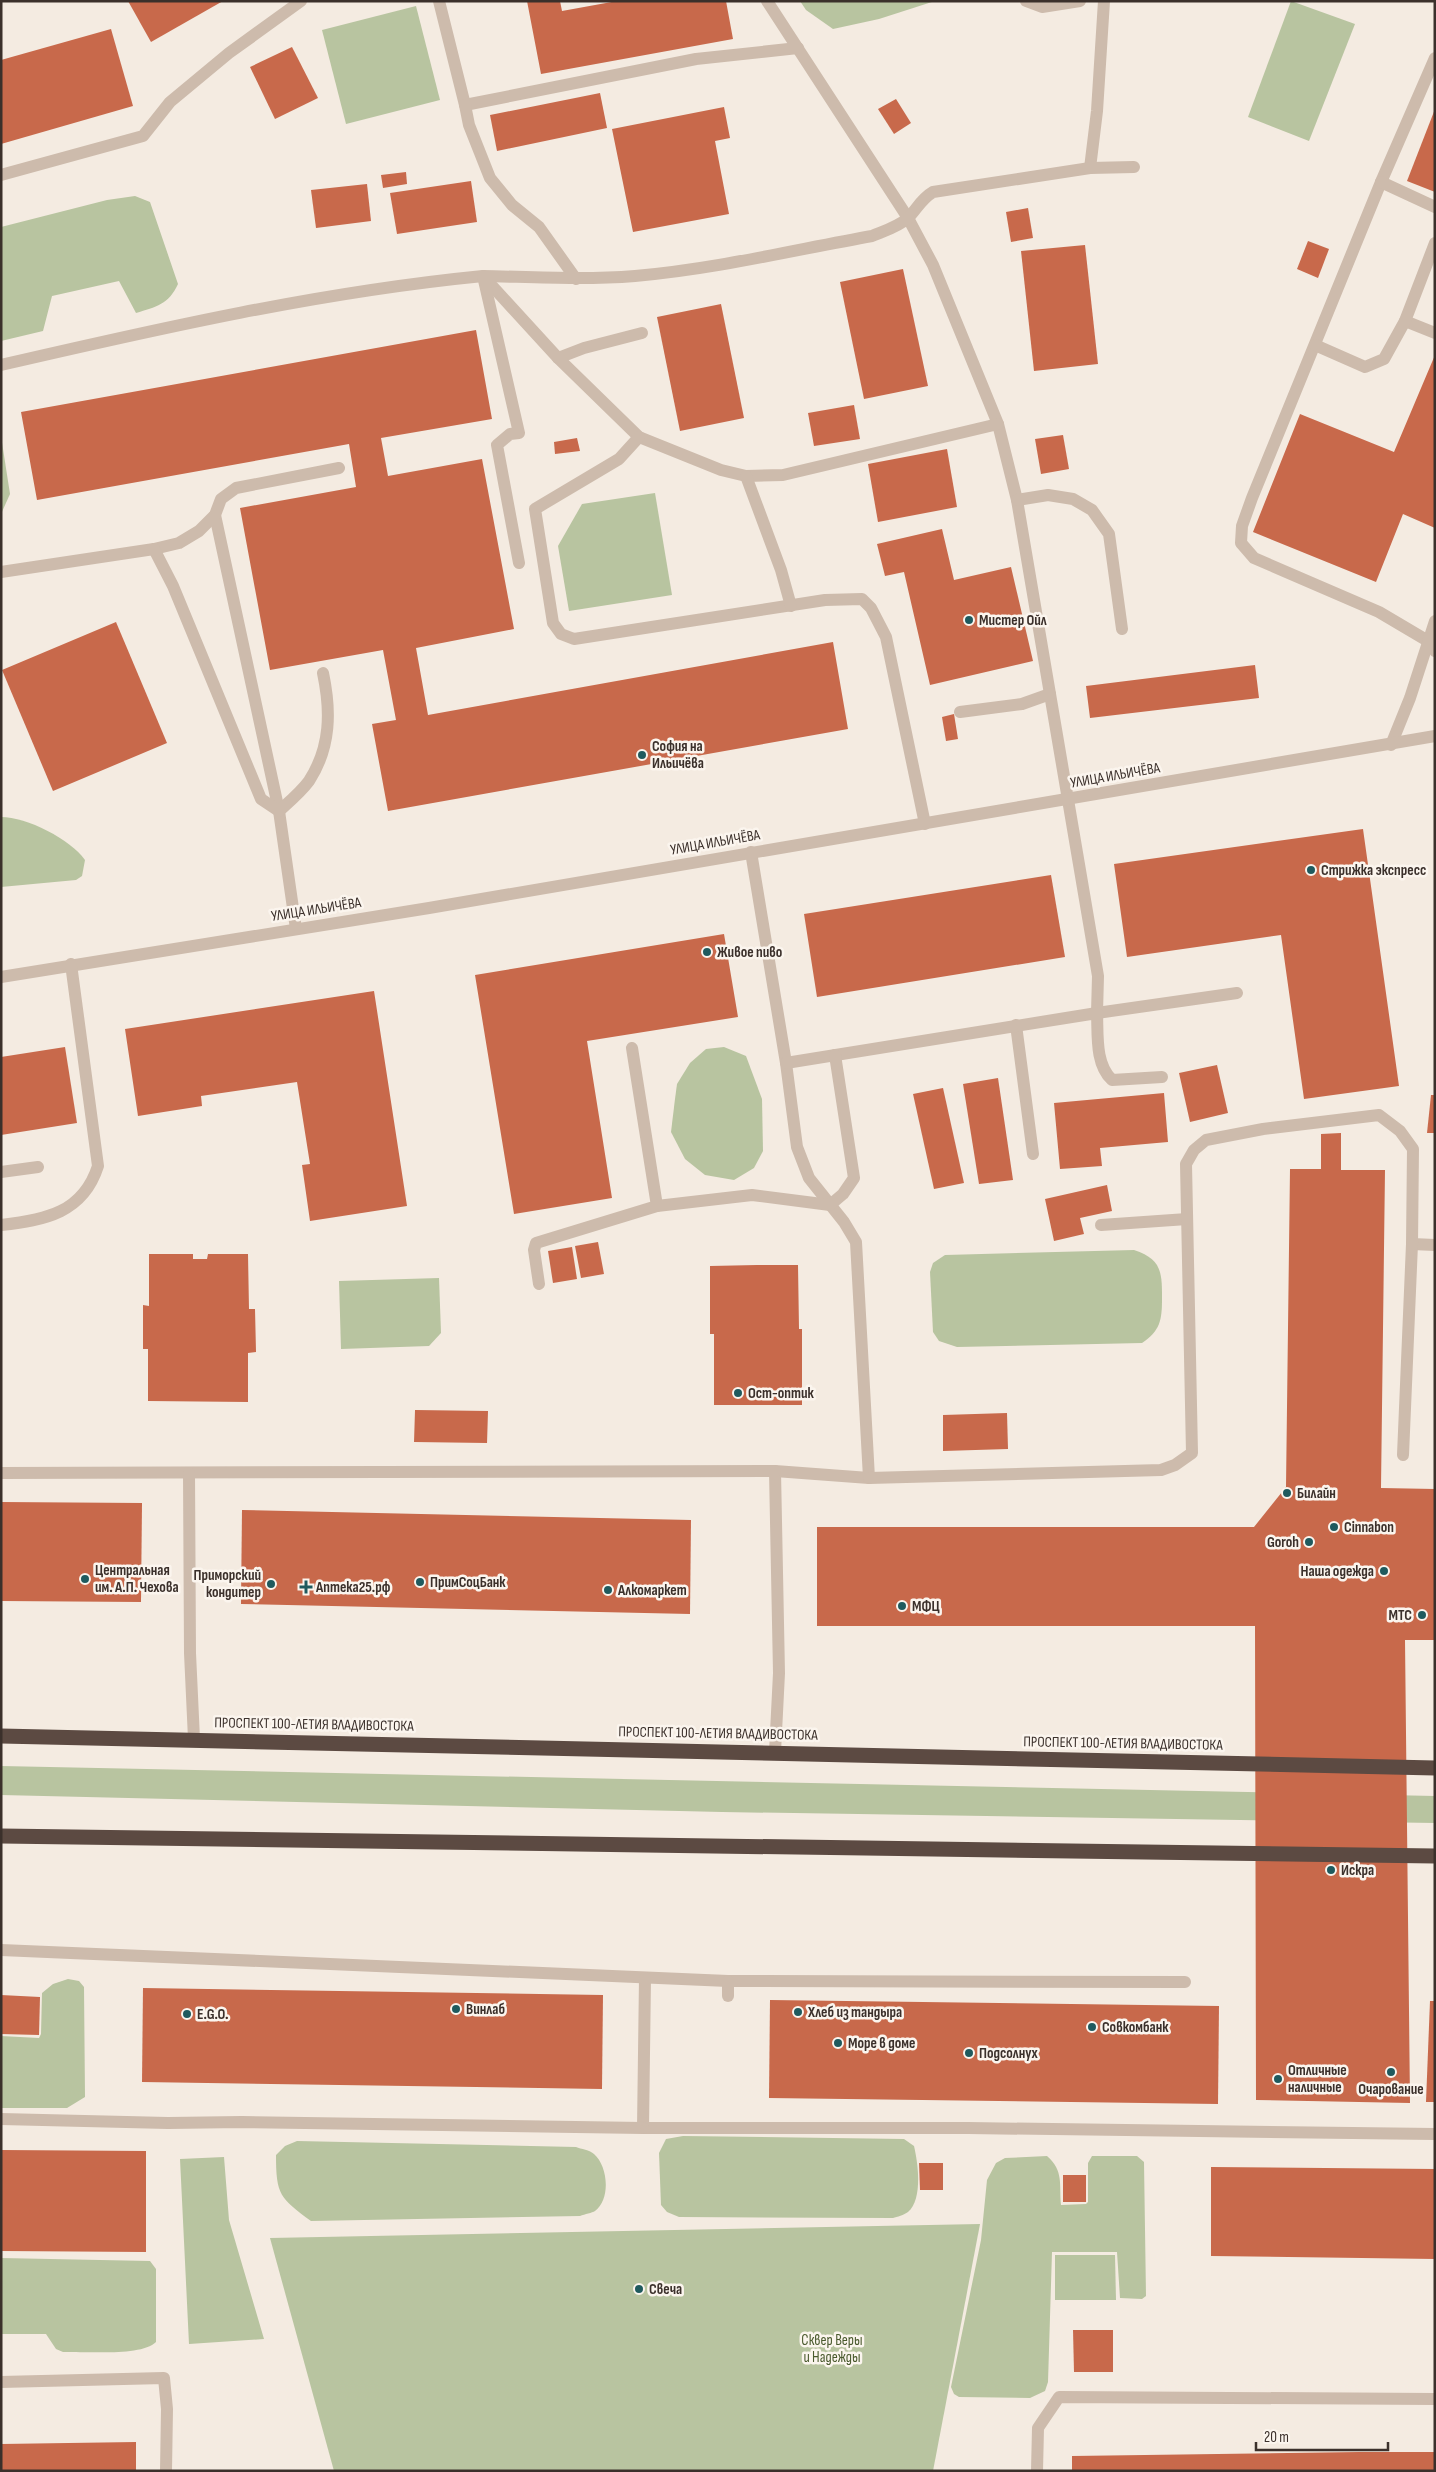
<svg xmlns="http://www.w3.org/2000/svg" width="1436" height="2472" font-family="'Sofia Sans Condensed',sans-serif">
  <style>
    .green { fill: #b8c4a0 }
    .building { fill: #c8694b }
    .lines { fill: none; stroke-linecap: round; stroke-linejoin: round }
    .minor { stroke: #cdbbac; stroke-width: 12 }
    .highway { stroke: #5c4a42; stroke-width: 15 }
    .poi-dot { fill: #1f5a5e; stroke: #fbf5ee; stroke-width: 2 }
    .labels { text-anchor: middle; stroke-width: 5; stroke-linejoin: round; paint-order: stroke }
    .poi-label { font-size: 15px; font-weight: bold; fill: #3b302b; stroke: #fbf5ee; text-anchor: start }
    .street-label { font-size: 15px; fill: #3b302b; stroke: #fbf5ee }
    .park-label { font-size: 15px; fill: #4a5a2e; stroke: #fbf5ee }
  </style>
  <rect width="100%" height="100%" fill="#f4ebe1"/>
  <g class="green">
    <path d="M800,1H935L879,19L833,29L806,10Z"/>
    <path d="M1291,1L1355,24L1309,141L1248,117Z"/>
    <path d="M416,6L440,100L346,124L322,30Z"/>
    <path d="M135,196L150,202L178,284C169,304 156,307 136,313L119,281L52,296L43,331L1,341V227L107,200Z"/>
    <path d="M1,436L10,494L1,514Z"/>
    <path d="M655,493L672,595L569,611L558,546L582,504Z"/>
    <path d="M1,817C27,817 70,839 85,860L82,876L76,880L1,887Z"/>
    <path d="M724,1047L746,1056L762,1099L763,1151L754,1168L734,1180L705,1175L685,1159L671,1132L675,1099L677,1084L690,1063L706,1049Z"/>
    <path d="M1134,1250C1162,1259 1162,1273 1162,1299C1162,1320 1160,1331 1142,1343L957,1347L939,1341L933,1332L930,1272L933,1263L945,1255Z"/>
    <path d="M439,1278L441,1333L429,1346L341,1349L339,1281Z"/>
    <path d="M1,1766L1435,1796V1823L722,1812L1,1795Z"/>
    <path d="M68,1979L79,1981L84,1987L85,2097L67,2108H1V2036L39,2038L41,2034L42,1993L53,1984Z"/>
    <path d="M683,2136L904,2139L914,2146C918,2163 923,2199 908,2212C904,2215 897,2217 893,2218L679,2217L667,2212L661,2205L659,2153L666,2139Z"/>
    <path d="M297,2141L576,2147C581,2149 590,2150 594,2154C608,2166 611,2199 595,2211C592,2213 585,2214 580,2216L311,2221C280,2198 276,2195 276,2155L285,2146Z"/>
    <path d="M1047,2156C1064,2171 1059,2184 1061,2205L1086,2204L1088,2202V2163L1092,2156H1137L1144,2162L1146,2296L1142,2299L1120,2298L1117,2252H1052L1048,2382L1045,2391L1030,2398L959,2397L954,2394L951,2387L981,2240L987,2180L996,2163L1005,2158Z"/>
    <path d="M224,2157L229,2220L264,2339L189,2344L180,2159Z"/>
    <path d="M980,2224L933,2471H334L270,2238Z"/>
    <path d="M1055,2255H1115L1116,2300H1055Z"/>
    <path d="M1,2258L150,2261L156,2269V2342C141,2357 84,2351 63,2352L56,2349L46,2334H1Z"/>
  </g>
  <g class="building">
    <path d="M128,1H223L151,42Z"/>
    <path d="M527,1H560L562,11L617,1H726L733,39L541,74Z"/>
    <path d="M111,29L133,106L1,144V60Z"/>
    <path d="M292,47L318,98L275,119L250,67Z"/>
    <path d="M600,93L607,128L497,151L490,115Z"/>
    <path d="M896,99L911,123L894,134L878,109Z"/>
    <path d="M724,107L730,138L715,141L729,214L633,232L612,129Z"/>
    <path d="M1435,109V192L1407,181Z"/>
    <path d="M406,172L407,184L383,188L381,175Z"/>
    <path d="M471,181L477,222L397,234L390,193Z"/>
    <path d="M367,184L371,221L316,228L311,190Z"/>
    <path d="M1028,208L1033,238L1011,242L1006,212Z"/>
    <path d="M1308,241L1329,249L1318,278L1297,269Z"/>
    <path d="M1085,245L1098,364L1034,371L1021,251Z"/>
    <path d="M903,269L928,386L864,399L840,282Z"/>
    <path d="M721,304L744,418L680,431L657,317Z"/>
    <path d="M476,330L492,419L381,438L388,476L482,459L514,629L416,648L428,715L833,642L848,729L388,811L372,724L396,720L383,650L270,670L240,508L356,487L349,444L37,500L21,412Z"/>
    <path d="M1435,355V528L1403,514L1376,582L1253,532L1300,414L1394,452Z"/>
    <path d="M854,405L860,439L814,446L808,413Z"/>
    <path d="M1063,435L1069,469L1041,474L1035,439Z"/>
    <path d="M577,438L580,451L555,454L554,442Z"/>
    <path d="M947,449L957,507L878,522L868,464Z"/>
    <path d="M942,529L954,580L1011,567L1033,661L930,685L904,572L885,576L877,544Z"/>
    <path d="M116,622L167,743L53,791L2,670Z"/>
    <path d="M1255,665L1259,698L1090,718L1086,686Z"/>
    <path d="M954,714L958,739L946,741L942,717Z"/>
    <path d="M1363,829L1399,1086L1304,1099L1281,935L1127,957L1114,864Z"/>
    <path d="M1051,875L1065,957L817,997L804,914Z"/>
    <path d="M724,934L738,1017L587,1041L612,1198L514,1214L475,975Z"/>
    <path d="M374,991L407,1206L310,1221L302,1165L310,1164L297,1082L201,1096L202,1106L138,1116L125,1029Z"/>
    <path d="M65,1047L77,1123L1,1135V1057Z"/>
    <path d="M1217,1065L1228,1113L1190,1122L1179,1073Z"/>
    <path d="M998,1078L1013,1180L979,1184L963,1084Z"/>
    <path d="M943,1088L964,1183L934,1189L913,1094Z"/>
    <path d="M1164,1093L1168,1142L1100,1148L1102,1166L1060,1169L1054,1103Z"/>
    <path d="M1431,1095H1435V1133H1427Z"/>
    <path d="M1341,1133V1170H1385L1381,1488L1435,1489V1640H1405L1410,2103L1256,2100L1255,1626H817V1527H1254L1286,1487L1290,1169H1321V1134Z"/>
    <path d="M1107,1185L1112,1211L1080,1218L1084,1234L1054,1241L1045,1199Z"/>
    <path d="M598,1242L604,1274L581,1278L575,1246Z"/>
    <path d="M572,1247L577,1279L553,1283L548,1251Z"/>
    <path d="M149,1254H193V1259H207L208,1254H248L249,1309H255L256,1352L248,1353V1402L148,1401V1349H143V1305L149,1306Z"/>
    <path d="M757,1265H798L799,1329H802V1405H714V1334H710V1266Z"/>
    <path d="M415,1410L488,1411L487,1443L414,1442Z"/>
    <path d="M1007,1413L1008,1449L943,1451V1415Z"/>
    <path d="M1,1502L142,1503L141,1602L1,1601Z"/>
    <path d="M242,1510L691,1520L690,1614L241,1604Z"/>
    <path d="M143,1988L603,1995L602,2089L142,2082Z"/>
    <path d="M1,1995L40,1997L39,2035L1,2034Z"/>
    <path d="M770,2000L1219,2006L1218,2104L769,2098Z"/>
    <path d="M1430,2001H1435V2102H1426Z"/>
    <path d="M1,2150L146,2151V2252L1,2251Z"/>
    <path d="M919,2163H943V2190H920Z"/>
    <path d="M1211,2167L1435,2169V2259L1211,2256Z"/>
    <rect x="1063" y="2175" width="23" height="27"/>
    <path d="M1073,2330H1113V2372H1074Z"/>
    <path d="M136,2442V2471H1V2444Z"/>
    <path d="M1359,2452H1435V2471H1072V2456Z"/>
  </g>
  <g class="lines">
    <g class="minor">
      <path d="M439,1L465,105L696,59L798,48"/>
      <path d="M767,1L908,218L933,265L998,424L1017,500L1098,976L1097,1013L1237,993"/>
      <path d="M1026,1L1042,7L1080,1"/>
      <path d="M1435,58L1381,182L1252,498L1242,526L1241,543L1254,558L1379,612L1428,641L1435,651"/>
      <path d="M465,105L469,125L490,178L512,205L539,227L576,279"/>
      <path d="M1090,168L1097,111L1104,1"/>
      <path d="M1,175L143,136L170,102L229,53L301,1"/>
      <path d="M1381,182L1435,207"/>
      <path d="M1405,321L1435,333"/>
      <path d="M1315,345L1365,367L1384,359L1405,321L1435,243"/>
      <path d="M558,358L584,348L642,333"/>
      <path d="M1,365C161,328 320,292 483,276L558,358L639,437L721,470L746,476L783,475L998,424"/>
      <path d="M639,437L619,459L535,509L553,623L561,634L574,639L825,600L862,599L871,608L886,637L925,824"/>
      <path d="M746,476L781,570L791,606"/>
      <path d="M1017,500L1048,495L1073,499L1092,510L1109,534L1122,629"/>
      <path d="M215,515L279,811L296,929"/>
      <path d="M154,549L179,543L199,531L215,515L221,499L236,488L339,468"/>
      <path d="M519,563L497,445L510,434L519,433L483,276C533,277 584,280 635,276C715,269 794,250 872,236C884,231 898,227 908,218C917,209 921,199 933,192L1090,168L1134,167"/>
      <path d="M1,572L154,549L173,586L261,799L279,811C289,802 301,792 309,781C331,747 331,711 323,673"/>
      <path d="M960,712L1022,704L1050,694"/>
      <path d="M1391,745L1410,698L1435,621"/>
      <path d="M751,852L786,1063L797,1147L809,1178L844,1222L856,1242L869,1478L775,1471L779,1673L775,1752"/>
      <path d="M1,977L429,908L1435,736"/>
      <path d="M1016,1025L1033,1154"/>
      <path d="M632,1048L657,1206"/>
      <path d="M786,1063L1097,1013C1098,1035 1095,1064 1112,1080L1162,1077"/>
      <path d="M1,1172L38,1167"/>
      <path d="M1,1225C45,1220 83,1213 98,1166L71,964"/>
      <path d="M1101,1225L1187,1219"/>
      <path d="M1412,1244L1435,1245"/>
      <path d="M539,1284L534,1250L536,1243L657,1206L752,1195L830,1205L843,1194L854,1178L835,1055"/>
      <path d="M1,1473L775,1471"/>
      <path d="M189,1473L190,1653L194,1739"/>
      <path d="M869,1478L1161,1470L1175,1465L1192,1453L1186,1164L1194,1150L1206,1140L1263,1129L1379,1115L1400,1131L1413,1149L1412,1244L1403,1455"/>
      <path d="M1,1950L728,1981L1185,1982"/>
      <path d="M645,1978L643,2128H968L1435,2134"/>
      <path d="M728,1996V1981"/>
      <path d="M1,2119L168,2123L242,2122L643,2128"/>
      <path d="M1,2382L164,2378L167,2409L166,2471"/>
      <path d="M1037,2471L1038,2428L1059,2397L1435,2399"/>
    </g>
    <g class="highway">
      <path d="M1,1736L1435,1768"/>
      <path d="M1,1836L1435,1856"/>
    </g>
  </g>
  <g class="poi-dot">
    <circle cx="969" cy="620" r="5"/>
    <circle cx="642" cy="755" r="5"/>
    <circle cx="1311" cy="870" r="5"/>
    <circle cx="707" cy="952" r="5"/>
    <circle cx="738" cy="1393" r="5"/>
    <circle cx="1287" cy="1493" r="5"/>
    <circle cx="1334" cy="1527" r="5"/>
    <circle cx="1309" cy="1542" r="5"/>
    <circle cx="1384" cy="1571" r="5"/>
    <circle cx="85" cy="1579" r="5"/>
    <circle cx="420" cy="1582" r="5"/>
    <circle cx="271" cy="1584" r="5"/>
    <path d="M303.5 1579.5h5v5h5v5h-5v5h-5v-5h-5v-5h5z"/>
    <circle cx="608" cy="1590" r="5"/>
    <circle cx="902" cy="1606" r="5"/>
    <circle cx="1422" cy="1615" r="5"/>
    <circle cx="1331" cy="1870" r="5"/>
    <circle cx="456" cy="2009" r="5"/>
    <circle cx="798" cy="2012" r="5"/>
    <circle cx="187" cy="2014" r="5"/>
    <circle cx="1092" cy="2027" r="5"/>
    <circle cx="838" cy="2043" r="5"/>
    <circle cx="969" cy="2053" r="5"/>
    <circle cx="1391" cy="2072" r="5"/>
    <circle cx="1278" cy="2079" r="5"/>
    <circle cx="639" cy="2289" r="5"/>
  </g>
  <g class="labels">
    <g class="poi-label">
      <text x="979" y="625">Мистер Ойл</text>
      <text x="652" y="751">София на<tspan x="652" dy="17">Ильичёва</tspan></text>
      <text x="1321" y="875">Стрижка экспресс</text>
      <text x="717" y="957">Живое пиво</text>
      <text x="748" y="1398">Ост-оптик</text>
      <text x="1297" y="1498">Билайн</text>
      <text x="1344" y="1532">Cinnabon</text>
      <text x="1299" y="1547" text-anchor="end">Goroh</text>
      <text x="95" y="1575">Центральная<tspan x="95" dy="17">им. А.П. Чехова</tspan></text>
      <text x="1374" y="1576" text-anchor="end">Наша одежда</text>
      <text x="261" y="1580" text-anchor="end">Приморский<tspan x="261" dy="17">кондитер</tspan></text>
      <text x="430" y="1587">ПримСоцБанк</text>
      <text x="316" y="1592">Аптека25.рф</text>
      <text x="618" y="1595">Алкомаркет</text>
      <text x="912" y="1611">МФЦ</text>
      <text x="1412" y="1620" text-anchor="end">МТС</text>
      <text x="1341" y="1875">Искра</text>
      <text x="466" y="2014">Винлаб</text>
      <text x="808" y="2017">Хлеб из тандыра</text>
      <text x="197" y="2019">E.G.O.</text>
      <text x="1102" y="2032">Совкомбанк</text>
      <text x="848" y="2048">Море в доме</text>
      <text x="979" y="2058">Подсолнух</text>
      <text x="1288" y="2075">Отличные<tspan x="1288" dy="17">наличные</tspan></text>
      <text x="1391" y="2094" text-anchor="middle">Очарование</text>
      <text x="649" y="2294">Свеча</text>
    </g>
    <g class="street-label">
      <text transform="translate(1115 775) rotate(-10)" y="5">УЛИЦА ИЛЬИЧЁВА</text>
      <text transform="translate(715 842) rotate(-10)" y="5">УЛИЦА ИЛЬИЧЁВА</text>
      <text transform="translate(316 909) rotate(-9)" y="5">УЛИЦА ИЛЬИЧЁВА</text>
      <text transform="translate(314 1724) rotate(1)" y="5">ПРОСПЕКТ 100-ЛЕТИЯ ВЛАДИВОСТОКА</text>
      <text transform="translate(718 1733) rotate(1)" y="5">ПРОСПЕКТ 100-ЛЕТИЯ ВЛАДИВОСТОКА</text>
      <text transform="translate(1123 1743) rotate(1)" y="5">ПРОСПЕКТ 100-ЛЕТИЯ ВЛАДИВОСТОКА</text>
    </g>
    <g class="park-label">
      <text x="832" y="2345">Сквер Веры<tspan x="832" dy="17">и Надежды</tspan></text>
    </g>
  </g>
  <rect width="1436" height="2472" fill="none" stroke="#3b302b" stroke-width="5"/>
  <path d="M1256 2442v8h132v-8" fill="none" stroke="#3b302b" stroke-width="2.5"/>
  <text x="1264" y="2442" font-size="15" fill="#3b302b" stroke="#fbf5ee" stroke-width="4" paint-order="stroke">20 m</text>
</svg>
